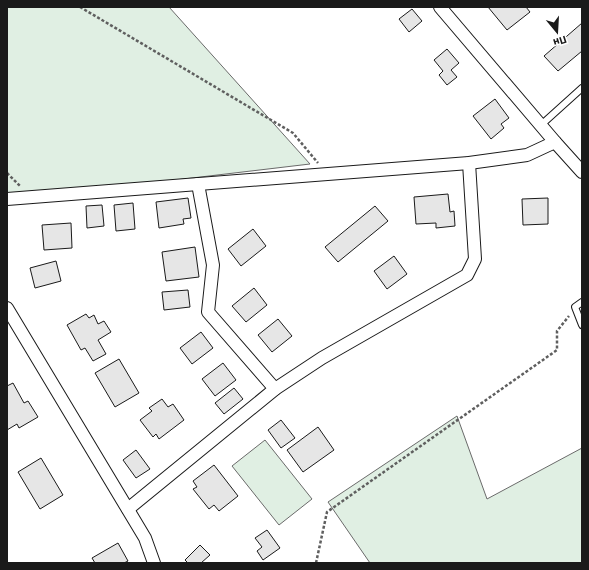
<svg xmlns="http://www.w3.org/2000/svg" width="589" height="570" font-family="'Source Sans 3',sans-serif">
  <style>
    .green { fill: #e0efe3; stroke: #6a6a6a }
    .building { fill: #e6e6e6; stroke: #1a1a1a }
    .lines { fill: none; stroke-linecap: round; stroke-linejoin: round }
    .lane-casing { stroke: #1a1a1a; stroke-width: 8 }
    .street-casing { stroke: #1a1a1a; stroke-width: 14 }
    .path { stroke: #5f5f5f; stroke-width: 2.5; stroke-dasharray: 3 2; stroke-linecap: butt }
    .lane { stroke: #fff; stroke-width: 6 }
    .street { stroke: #fff; stroke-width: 12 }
  </style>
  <rect width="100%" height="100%" fill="#fff"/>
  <g class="green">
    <path d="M7,7H169L310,164L32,197L7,198Z"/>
    <path d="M457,416L487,499L582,448V563H370L328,502Z"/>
    <path d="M265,440L312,499L279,525L232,466Z"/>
  </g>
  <g class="building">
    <path d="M488,7H526L530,12L507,30Z"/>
    <path d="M412,9L422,21L409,32L399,19Z"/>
    <path d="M582,23V51L558,71L544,56Z"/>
    <path d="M447,49L459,63L451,70L457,77L447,85L439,75L443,71L434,60Z"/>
    <path d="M495,99L509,118L501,124L504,128L491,139L473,116Z"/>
    <path d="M448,194L450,212L454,211L455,226L436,228V223L416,224L414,197Z"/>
    <path d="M188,198L191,218L183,219L184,224L159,228L156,202Z"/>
    <path d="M548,198V224L523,225L522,199Z"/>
    <path d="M133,203L135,229L116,231L114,205Z"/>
    <path d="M102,205L104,226L87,228L86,206Z"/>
    <path d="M375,206L388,221L338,262L325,247Z"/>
    <path d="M71,223L72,248L44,250L42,225Z"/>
    <path d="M253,229L266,246L241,266L228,249Z"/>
    <path d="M195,247L199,277L166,281L162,252Z"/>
    <path d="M394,256L407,274L387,289L374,271Z"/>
    <path d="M56,261L61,281L35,288L30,268Z"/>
    <path d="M254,288L267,305L246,322L232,306Z"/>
    <path d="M188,290L190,307L164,310L162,292Z"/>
    <path d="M86,314L89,318L94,315L98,324L104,321L111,332L98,340L106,354L93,361L85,348L81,350L67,325Z"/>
    <path d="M278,319L292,336L272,352L258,335Z"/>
    <path d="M201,332L213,348L192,364L180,348Z"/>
    <path d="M119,359L139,393L115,407L95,373Z"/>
    <path d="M223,363L236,380L215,396L202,379Z"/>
    <path d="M13,383L24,403L28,401L38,417L19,428L17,424L7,430V386Z"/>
    <path d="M234,388L243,399L224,414L215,403Z"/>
    <path d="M162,399L168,407L173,404L184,420L159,439L156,434L153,437L140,420L152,411L149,408Z"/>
    <path d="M281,420L295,438L281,448L268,430Z"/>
    <path d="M318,427L334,450L303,472L287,450Z"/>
    <path d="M136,450L150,469L136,478L123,460Z"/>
    <path d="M41,458L63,495L40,509L18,472Z"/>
    <path d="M214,465L238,496L219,511L214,505L209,509L193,489L197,487L193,481Z"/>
    <path d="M267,530L280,548L263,560L257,551L262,547L255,538Z"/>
    <path d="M118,543L128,561L124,563H95L92,558Z"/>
    <path d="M200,545L210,555L201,563H188L185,560Z"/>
  </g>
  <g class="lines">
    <g class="lane-casing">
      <g id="lane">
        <path d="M541,125L582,88"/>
        <path d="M582,302L575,307L582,325"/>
      </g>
    </g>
    <g class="street-casing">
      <g id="street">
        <path d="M440,7L555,142L582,172"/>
        <path d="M198,184L213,265L208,312L275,389"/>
        <path d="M7,199L469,163L527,155L555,142"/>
        <path d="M7,308L145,538L154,563"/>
        <path d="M128,509L275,389L322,358L467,275L475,259L469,163"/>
      </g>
    </g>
    <g class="path">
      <path d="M80,7L293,133L318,163"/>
      <path d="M7,173L21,187"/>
      <path d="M316,563L327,512L557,350V331L569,316"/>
    </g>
    <use href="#lane" class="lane"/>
    <use href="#street" class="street"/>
  </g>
  <rect width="589" height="570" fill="none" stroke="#1a1a1a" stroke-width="16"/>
  <g transform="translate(557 32) rotate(162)" stroke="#ffffff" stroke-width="3" paint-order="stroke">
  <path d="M0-3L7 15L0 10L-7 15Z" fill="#1a1a1a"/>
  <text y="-6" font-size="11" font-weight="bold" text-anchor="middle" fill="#1a1a1a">Пн</text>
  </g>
</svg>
